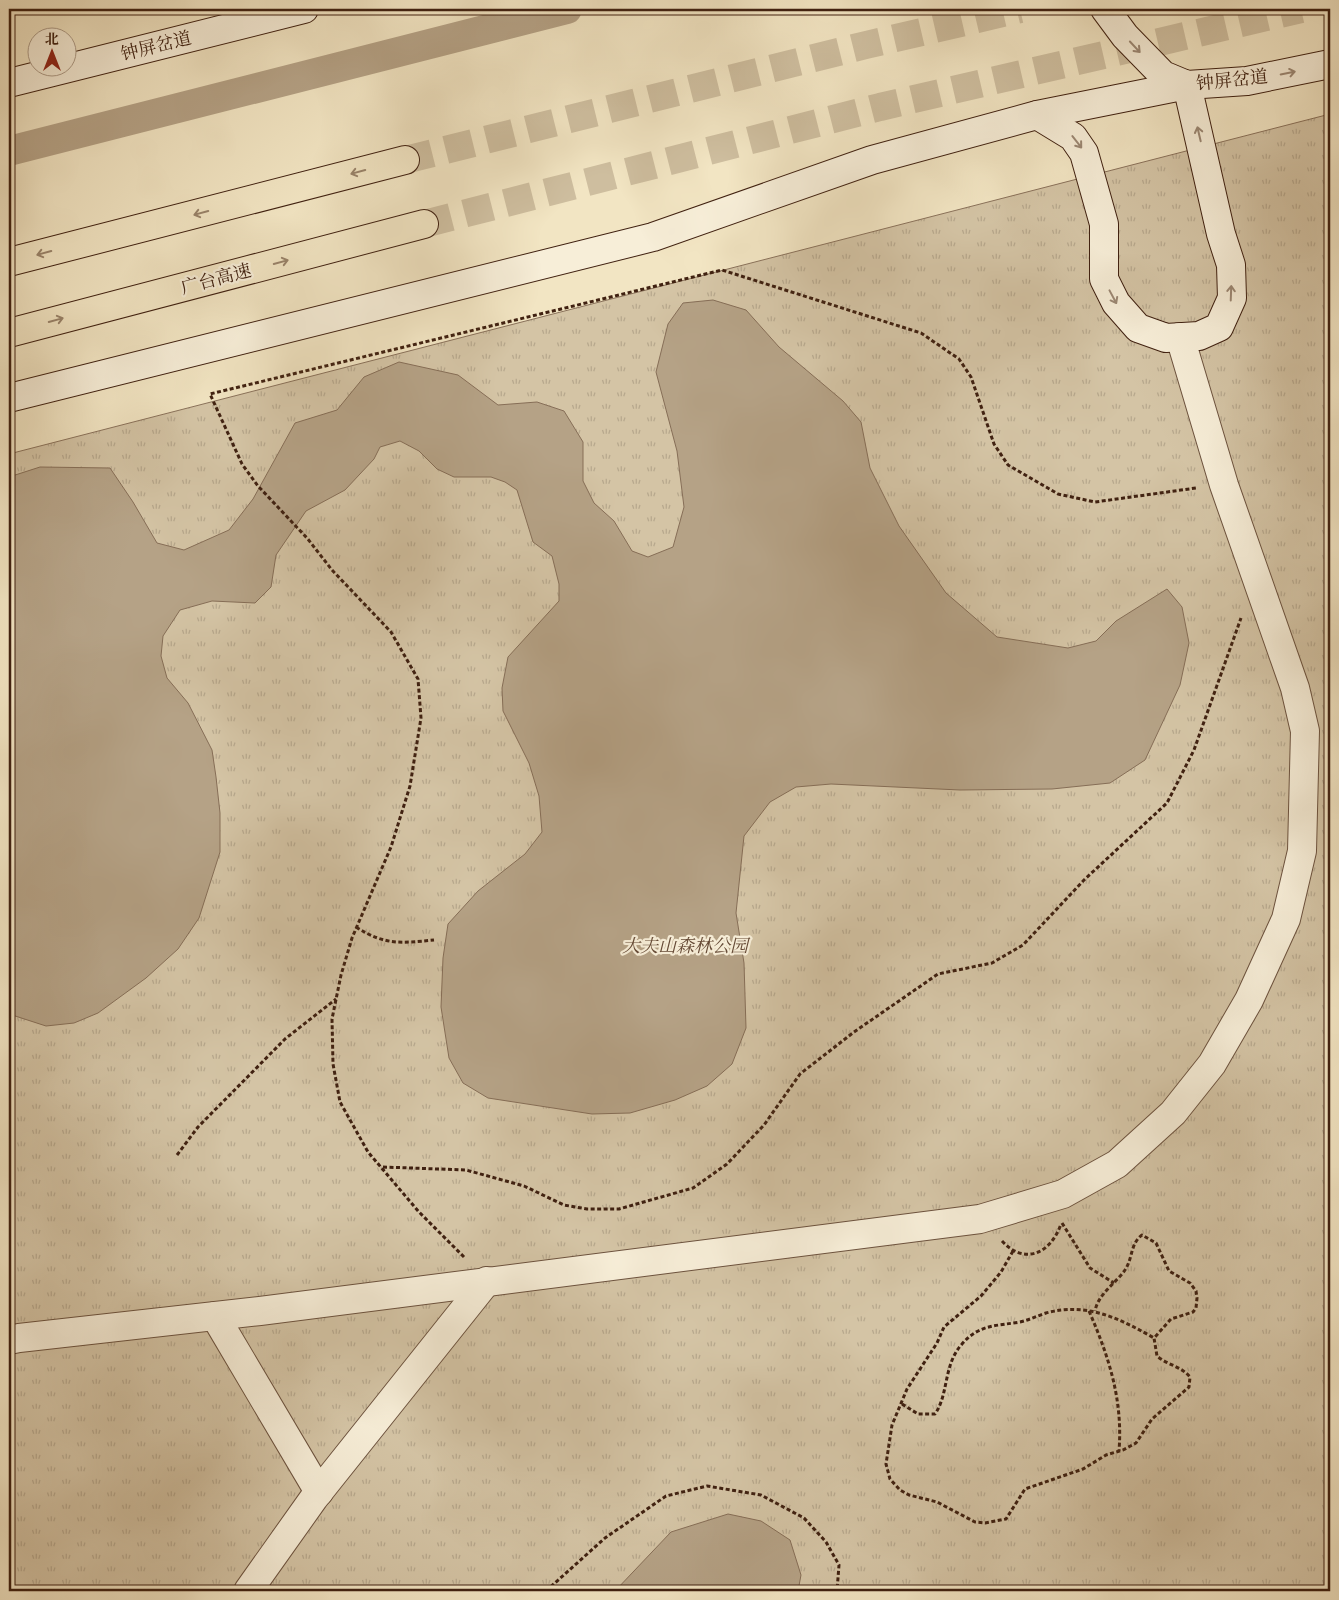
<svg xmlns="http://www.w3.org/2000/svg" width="1339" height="1600" font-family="'IM FELL French Canon','Noto Serif SC',serif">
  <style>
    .park { fill: url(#park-tufts); stroke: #8a725b }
    .water { fill: #b5a286; stroke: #866e57 }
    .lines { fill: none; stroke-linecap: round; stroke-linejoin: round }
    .canal { stroke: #b5a286; stroke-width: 30 }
    .highway-tunnel { stroke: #cebe9f; stroke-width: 28; stroke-dasharray: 28 14; stroke-linecap: butt }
    .street-casing { stroke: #6c523e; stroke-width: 30 }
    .secondary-casing { stroke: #402111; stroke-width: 30 }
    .highway-casing { stroke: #402111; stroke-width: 30 }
    .path { stroke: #402111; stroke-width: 3; stroke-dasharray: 4 2.5; stroke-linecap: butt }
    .street { stroke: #f7eed8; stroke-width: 28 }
    .secondary { stroke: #f7eed8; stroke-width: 28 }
    .highway { stroke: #f2e5c3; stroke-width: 28 }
    .oneway { stroke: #9c8874 }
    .oneway2 { stroke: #99836a }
    .labels { text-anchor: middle; stroke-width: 4.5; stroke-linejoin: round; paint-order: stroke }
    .street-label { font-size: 18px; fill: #402111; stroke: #f7eed8 }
    .park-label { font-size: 18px; font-style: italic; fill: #654a36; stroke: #f7eed8 }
  </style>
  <defs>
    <pattern id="park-tufts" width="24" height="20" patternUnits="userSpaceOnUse" patternTransform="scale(1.25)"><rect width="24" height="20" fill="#d4c4a5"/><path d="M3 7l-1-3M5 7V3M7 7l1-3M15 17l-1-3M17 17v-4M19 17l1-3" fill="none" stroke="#b7a88d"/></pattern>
  </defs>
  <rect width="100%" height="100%" fill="#f2e5c3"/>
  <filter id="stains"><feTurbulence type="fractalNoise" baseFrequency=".004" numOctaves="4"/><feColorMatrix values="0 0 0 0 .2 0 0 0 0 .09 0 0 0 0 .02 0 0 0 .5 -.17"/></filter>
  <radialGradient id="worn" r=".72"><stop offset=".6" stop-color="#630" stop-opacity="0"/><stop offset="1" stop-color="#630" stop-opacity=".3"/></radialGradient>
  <path class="park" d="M1330,114V1591H9V454Z"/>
  <g class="water">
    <path d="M713,300L746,310L779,347L843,401L861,422L870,468L899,526L946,593L997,637L1068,648L1096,641L1116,621L1167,589L1182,607L1189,643L1180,685L1145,760L1110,783L1052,789L960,790L831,784L796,787L770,802L744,836L736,913L744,963L746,1028L732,1064L707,1086L675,1100L630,1113L592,1114L488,1098L463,1083L449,1058L441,1007L443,958L448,924L478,891L525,854L542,832L539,796L529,763L503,711L502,688L508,657L559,601V584L552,556L533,542L517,490L505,482L491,477H454L437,469L419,451L400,441L380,447L374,459L345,490L306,511L276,555L271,587L255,603L212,601L180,610L163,636L161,656L167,678L188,703L212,750L216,777L220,813V852L199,918L178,949L146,978L98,1013L74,1023L46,1026L9,1014V477L40,467L110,468L133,502L157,543L184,550L229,530L253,499L295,423L337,410L364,377L399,362L458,375L498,405L537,402L564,411L583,442V481L594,503L614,521L632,551L648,557L673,547L684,507L677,451L656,372L668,324L683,303Z"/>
    <path d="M728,1514L761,1521L790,1540L801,1575L798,1591H615L671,1532Z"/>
  </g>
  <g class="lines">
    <path class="canal" d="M9,151L567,9"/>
    <g class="highway-tunnel">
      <path d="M405,160L866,45L1020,9"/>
      <path d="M424,224L880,107L1301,9"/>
    </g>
    <g class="street-casing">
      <g id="street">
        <path d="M215,1316L319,1492"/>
        <path d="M9,1340L19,1338L260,1311L980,1219L1063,1194L1117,1164L1173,1113L1212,1064L1249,1000L1286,919L1302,851L1305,731L1295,688L1224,485L1180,337"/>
        <path d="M248,1591L314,1498L487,1281"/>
      </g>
    </g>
    <g class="secondary-casing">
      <g id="secondary">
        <path d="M1105,9L1125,36L1163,75L1187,85L1247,81L1330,64"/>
        <path d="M9,83L304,9"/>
        <path d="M1037,115L1073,137L1084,153L1104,224V279L1116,303L1138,328L1166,338L1199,336L1219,327L1232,298L1231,265L1221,234L1187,85"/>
        <path d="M9,398L653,237L872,160L1037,115L1187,85"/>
      </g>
    </g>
    <g class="highway-casing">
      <g id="highway">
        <path d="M9,262L405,160"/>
        <path d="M9,333L424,224"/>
      </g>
    </g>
    <g class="path">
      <path d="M356,927C386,946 401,943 434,940"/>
      <path d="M177,1155L198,1127L285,1039L336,999"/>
      <path d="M383,1167L466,1170L524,1186L564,1205L587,1209H619L693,1188L727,1164L764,1125L800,1074L854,1032L938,974L992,963L1023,945L1084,880L1167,803L1194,750L1241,618"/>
      <path d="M1062,1223L1090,1268L1114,1283"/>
      <path d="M1002,1241C1025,1266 1051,1253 1061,1224"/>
      <path d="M1013,1251L1001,1272L981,1296L944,1327L937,1343L907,1389L892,1425L886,1464L890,1479L900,1490L909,1495L937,1502L975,1522L985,1523L1006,1519L1025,1489L1083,1469L1106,1455L1123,1450L1136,1443L1152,1419L1189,1387L1190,1377C1181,1366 1167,1365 1157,1356L1154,1338L1171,1319L1193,1312L1196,1308L1197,1298L1196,1291L1190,1283L1169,1271L1156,1243L1142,1235C1130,1244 1133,1258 1125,1270C1116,1283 1098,1294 1095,1311"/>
      <path d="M464,1257L419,1212L368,1152L340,1102L333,1064L332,1019L341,975L352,938L391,847L410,786L421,718L418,679L391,632L332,570L307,538L258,486L242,464L210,394L722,270L921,333L959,359L971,377L994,444L1008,465L1058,494L1095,502L1196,488"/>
      <path d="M1089,1311C1109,1357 1123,1400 1119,1451"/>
      <path d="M902,1404L918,1414H935C949,1394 943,1365 962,1344C979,1324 997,1326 1020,1322C1029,1320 1037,1316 1046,1313C1086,1302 1119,1318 1154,1338"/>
      <path d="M546,1591L605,1538L666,1496L707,1486L761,1495L804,1518L826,1542L839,1565L837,1591"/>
    </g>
    <use href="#street" class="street"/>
    <use href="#secondary" class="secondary"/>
    <use href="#highway" class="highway"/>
  </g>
  <defs><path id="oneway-shaft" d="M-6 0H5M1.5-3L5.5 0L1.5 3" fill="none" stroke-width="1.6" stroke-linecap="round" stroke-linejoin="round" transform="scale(1.25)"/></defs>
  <g class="oneway">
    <use href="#oneway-shaft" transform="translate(1135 47) rotate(47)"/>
    <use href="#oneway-shaft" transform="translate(1288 73) rotate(-11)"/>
    <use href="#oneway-shaft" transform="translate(1199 134) rotate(-103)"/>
    <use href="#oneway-shaft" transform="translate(1077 142) rotate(52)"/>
    <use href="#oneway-shaft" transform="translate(1231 293) rotate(-88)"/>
    <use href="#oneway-shaft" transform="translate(1113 297) rotate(62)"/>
  </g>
  <g class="oneway2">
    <use href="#oneway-shaft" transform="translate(358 172) rotate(165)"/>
    <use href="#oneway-shaft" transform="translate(201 213) rotate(165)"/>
    <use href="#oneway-shaft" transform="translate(44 253) rotate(165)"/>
    <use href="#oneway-shaft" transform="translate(281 262) rotate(-15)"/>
    <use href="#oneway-shaft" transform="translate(56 320) rotate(-15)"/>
  </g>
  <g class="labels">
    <g class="street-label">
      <text transform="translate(156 46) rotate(-14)" y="6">钟屏岔道</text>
      <text transform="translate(1232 80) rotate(-6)" y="6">钟屏岔道</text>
      <text transform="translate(216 279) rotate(-15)" y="6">广台高速</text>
    </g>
    <g class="park-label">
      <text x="685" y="952">大夫山森林公园</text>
    </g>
  </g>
  <rect width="1339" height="1600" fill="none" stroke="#f2e5c3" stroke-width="30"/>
  <rect x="10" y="10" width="1319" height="1580" fill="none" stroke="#402111" stroke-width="2.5"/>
  <rect x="15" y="15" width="1309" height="1570" fill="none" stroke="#402111"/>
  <g transform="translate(52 52)"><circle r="24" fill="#f7eed8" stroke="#ae9c88"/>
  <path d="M0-4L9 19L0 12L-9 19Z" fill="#8f2418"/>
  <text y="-8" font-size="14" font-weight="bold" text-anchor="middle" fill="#402111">北</text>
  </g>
  <rect width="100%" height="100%" filter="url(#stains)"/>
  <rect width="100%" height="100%" fill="url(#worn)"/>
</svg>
